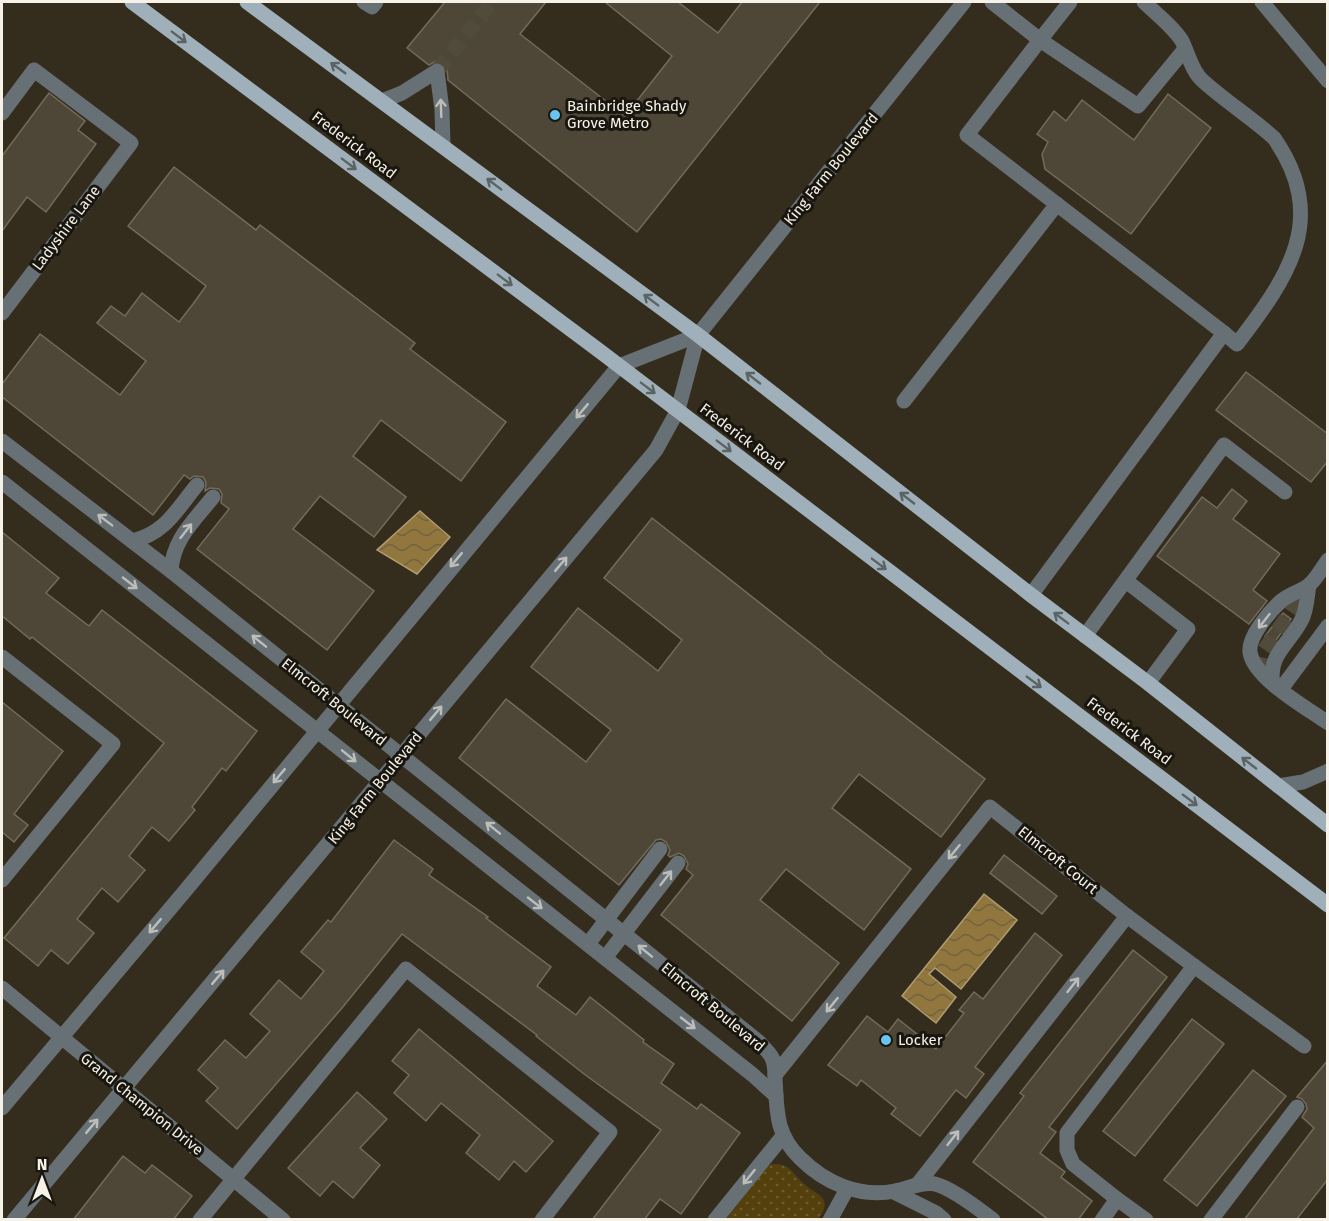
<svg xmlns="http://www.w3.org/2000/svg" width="1329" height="1221" font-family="'Fira Sans',sans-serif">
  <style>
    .grass { fill: url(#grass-dots) }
    .water { fill: url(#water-waves); stroke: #af9c71; stroke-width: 1.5 }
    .building { fill: #4e4737; stroke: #736b5a; stroke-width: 1.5 }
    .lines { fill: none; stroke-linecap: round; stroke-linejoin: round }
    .minor-tunnel { stroke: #514b3c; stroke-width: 15; stroke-dasharray: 15 8; stroke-linecap: butt }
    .minor { stroke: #677074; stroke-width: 15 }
    .major { stroke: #9fb0ba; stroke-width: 15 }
    .oneway { stroke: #5c6364 }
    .oneway2 { stroke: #bdbeba }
    .poi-dot { fill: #68c4f0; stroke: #19160f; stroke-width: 2 }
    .labels { text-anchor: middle; stroke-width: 6; stroke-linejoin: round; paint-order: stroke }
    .poi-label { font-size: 15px; fill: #f6f2e8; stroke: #19160f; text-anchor: start }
    .street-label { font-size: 15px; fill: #f6f2e8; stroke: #19160f }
  </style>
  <defs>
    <pattern id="grass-dots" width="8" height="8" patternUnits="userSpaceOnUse" patternTransform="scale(1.5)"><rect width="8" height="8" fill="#54400d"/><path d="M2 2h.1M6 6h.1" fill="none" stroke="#6d5c30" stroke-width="1.8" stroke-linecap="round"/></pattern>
    <pattern id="water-waves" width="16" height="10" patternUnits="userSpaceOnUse" patternTransform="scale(1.5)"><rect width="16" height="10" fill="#91773e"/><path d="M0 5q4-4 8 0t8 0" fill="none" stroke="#716242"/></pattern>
  </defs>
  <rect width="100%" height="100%" fill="#342d1e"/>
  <path class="grass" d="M772,1164C791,1164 790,1171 803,1183C816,1195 835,1197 818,1219L725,1220L767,1167Z"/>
  <g class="water">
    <path d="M420,511L450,537L417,574L377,550Z"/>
    <path d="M984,894L1017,920L961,989L935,968L929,974L956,997L936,1023L902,996Z"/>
  </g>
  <g class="building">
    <path d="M445,2H546L520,34L625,116L672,56L605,2H678L718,33L742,2H820L637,232L448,80L447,69L442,62L436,61L429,65L407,48Z"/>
    <path d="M49,93L85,121L78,130L96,144L46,212L27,197L2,231V156Z"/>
    <path d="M1168,94L1211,128L1131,234L1045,169L1042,154L1048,142L1037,134L1054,111L1066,121L1082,100L1134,140Z"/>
    <path d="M174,167L256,230L260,225L415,343L410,349L506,422L461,481L381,420L353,456L406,497L374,537L320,496L307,512L293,529L374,591L327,650L197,549L229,509L221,503L222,494L219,489L210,488L205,491L206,482L203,477L194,476L190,479L184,475L153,515L2,397V384L40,334L120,395L146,361L97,323L111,306L125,316L142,293L179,322L193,304L206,286L128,226Z"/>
    <path d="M1246,372L1328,434V461L1311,482L1216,410Z"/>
    <path d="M1232,489L1247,501L1233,519L1280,554L1253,590L1267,601L1249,624L1157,556L1202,497L1217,508Z"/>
    <path d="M652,518L822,652V653L985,779L941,837L859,774L847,789L832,808L911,869L864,930L786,869L760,900L839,963L792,1021L661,915L693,875L686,869L688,864L684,856L679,853L670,857L668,855L670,850L666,842L661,839L656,840L619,885L459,758L506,699L586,762L611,730L531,667L578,608L658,671L682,640L604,578Z"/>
    <path d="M2,532L59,578L46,593L89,626L102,610L257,731L226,771L222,768L192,807L195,810L169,841L152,827L140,842L129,856L145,870L118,902L102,888L77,919L94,933L68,964L51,950L38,966L4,938L164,743L32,637L30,639L2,616Z"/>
    <path d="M1283,613L1291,619L1274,643L1265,636Z"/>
    <path d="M2,702L63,751L14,814L28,825L14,842L2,832Z"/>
    <path d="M394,840L433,869L429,875L488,917L486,918L551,967L537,986L576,1015L590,997L644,1040L643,1042L674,1064L661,1083L697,1109L701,1104L740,1133L681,1214L660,1199L644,1220H592L661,1130L584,1074L536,1036L537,1035L402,934L342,1008L237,1129L206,1101L218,1088L198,1070L225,1040L246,1058L270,1031L250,1014L279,980L301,999L324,971L301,952L328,920L331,922Z"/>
    <path d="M1004,855L1057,896L1042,914L990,873Z"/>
    <path d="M1035,933L1062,955L975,1067L984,1074L966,1098L956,1090L920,1136L891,1114L896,1108L861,1080L857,1086L828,1065L867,1016L888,1032L898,1019L936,1049L964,1013L959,1010L974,992L983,999Z"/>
    <path d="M1133,950L1167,977L1049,1127L1056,1132L1040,1153L1065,1172L1061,1177L1092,1201L1078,1220H1049L973,1162L1024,1096L1020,1093Z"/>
    <path d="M1192,1019L1224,1044L1135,1156L1103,1131Z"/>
    <path d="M419,1029L553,1141L526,1172L514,1161L499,1180L466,1153L480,1135L441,1103L426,1121L394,1093L409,1075L392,1061Z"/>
    <path d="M1328,1060V1179L1296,1220H1244L1314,1128L1302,1117L1307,1109L1306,1104L1302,1099L1297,1097Z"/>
    <path d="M1253,1070L1286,1096L1197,1206L1164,1180Z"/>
    <path d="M357,1092L387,1119L360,1148L380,1165L353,1198L333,1181L320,1196L288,1168Z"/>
    <path d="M123,1156L145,1173L152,1165L192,1196L173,1220H73Z"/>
  </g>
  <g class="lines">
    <g class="minor-tunnel">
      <path d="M437,71L492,2"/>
      <path d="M1261,672L1260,665L1263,652L1309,585"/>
    </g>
    <g class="minor">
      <path d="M364,2L372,7L376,2"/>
      <path d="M992,2L1040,40L967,135L1224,333L1031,595"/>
      <path d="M1070,2L1040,40L1138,106L1185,49"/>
      <path d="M1144,2C1156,14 1173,26 1182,41C1188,53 1192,72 1203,81C1225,101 1252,118 1274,138C1329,217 1290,275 1237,344L1224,333"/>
      <path d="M1262,2L1328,81"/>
      <path d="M382,101L402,93L437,71L442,110L443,145"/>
      <path d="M2,113L34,70L131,143L2,313"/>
      <path d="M904,401L1057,204"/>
      <path d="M2,441L171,571L759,1042C763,1047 768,1051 771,1056C775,1062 775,1071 775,1078C777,1110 775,1134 800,1158C825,1183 859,1198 895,1191C908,1189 921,1181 935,1184C951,1188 979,1209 993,1220"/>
      <path d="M2,482L753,1075L776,1096"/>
      <path d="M132,541C165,534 177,509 197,485"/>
      <path d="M1328,560C1322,568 1316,580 1308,586C1300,592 1288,594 1280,602C1269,612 1248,637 1250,652C1253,678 1307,708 1328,723"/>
      <path d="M171,571C173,539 194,521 213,497"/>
      <path d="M1126,581L1188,629L1148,683"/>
      <path d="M1085,636L1224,445L1285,492"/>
      <path d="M2,657L113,744L2,880"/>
      <path d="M1273,683C1267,655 1292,641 1302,619C1307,609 1307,596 1309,585"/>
      <path d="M1281,689L1328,626"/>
      <path d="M1278,786L1303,782L1328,771"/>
      <path d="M588,944L660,849"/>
      <path d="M605,958L678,863"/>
      <path d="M2,988L283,1220"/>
      <path d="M775,1075L990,807L1127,916L1194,966"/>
      <path d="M2,1108L185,891L619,366L698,335"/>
      <path d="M917,1185L1127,916"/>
      <path d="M894,1192L936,1213L944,1220"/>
      <path d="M1117,1199L1146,1220"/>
      <path d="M14,1220L656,450L678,410L698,335L964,2"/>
      <path d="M200,1220L406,969L610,1132L542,1220"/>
      <path d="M715,1220L783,1136"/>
      <path d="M830,1220L847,1189"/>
      <path d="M1102,1220L1117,1199L1073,1164L1067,1150V1133L1194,966L1304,1046"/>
      <path d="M1211,1220L1297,1107"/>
    </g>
    <g class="major">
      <path d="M132,2L601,352L1328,905"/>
      <path d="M247,2L698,335L1031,595L1148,683L1328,825"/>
    </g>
  </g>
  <defs><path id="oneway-shaft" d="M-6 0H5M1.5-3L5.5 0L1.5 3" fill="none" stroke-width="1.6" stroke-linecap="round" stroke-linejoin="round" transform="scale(1.5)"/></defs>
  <g class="oneway">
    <use href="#oneway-shaft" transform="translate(179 37) rotate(37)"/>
    <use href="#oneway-shaft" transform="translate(338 68) rotate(-144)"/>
    <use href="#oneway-shaft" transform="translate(349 164) rotate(37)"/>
    <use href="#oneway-shaft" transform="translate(494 184) rotate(-143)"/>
    <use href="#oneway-shaft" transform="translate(505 280) rotate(37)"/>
    <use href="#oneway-shaft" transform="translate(651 300) rotate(-143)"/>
    <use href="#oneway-shaft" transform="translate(753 378) rotate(-142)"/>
    <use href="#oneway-shaft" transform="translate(648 388) rotate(37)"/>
    <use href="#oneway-shaft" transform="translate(724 446) rotate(37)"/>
    <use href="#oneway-shaft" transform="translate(907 498) rotate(-142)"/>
    <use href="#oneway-shaft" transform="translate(879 564) rotate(37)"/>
    <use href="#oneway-shaft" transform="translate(1061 618) rotate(-143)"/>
    <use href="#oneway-shaft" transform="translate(1034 682) rotate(37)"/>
    <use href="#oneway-shaft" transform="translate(1249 763) rotate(-142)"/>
    <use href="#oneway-shaft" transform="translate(1190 800) rotate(37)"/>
  </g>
  <g class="oneway2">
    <use href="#oneway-shaft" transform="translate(441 108) rotate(-92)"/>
    <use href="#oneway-shaft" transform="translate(582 411) rotate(130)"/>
    <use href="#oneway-shaft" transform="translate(105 520) rotate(-143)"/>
    <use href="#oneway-shaft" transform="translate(186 531) rotate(-52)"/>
    <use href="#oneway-shaft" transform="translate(456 560) rotate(130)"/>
    <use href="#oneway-shaft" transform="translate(561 564) rotate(-50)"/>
    <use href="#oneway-shaft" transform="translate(130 583) rotate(38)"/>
    <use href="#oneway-shaft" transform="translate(1264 621) rotate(128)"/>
    <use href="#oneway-shaft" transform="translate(259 641) rotate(-141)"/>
    <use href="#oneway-shaft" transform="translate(436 713) rotate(-50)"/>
    <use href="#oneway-shaft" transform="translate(349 756) rotate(39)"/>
    <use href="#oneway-shaft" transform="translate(279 776) rotate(130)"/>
    <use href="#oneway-shaft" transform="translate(493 828) rotate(-141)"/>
    <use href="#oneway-shaft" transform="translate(954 852) rotate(129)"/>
    <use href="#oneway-shaft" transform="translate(666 878) rotate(-52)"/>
    <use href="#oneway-shaft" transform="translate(535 903) rotate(38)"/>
    <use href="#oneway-shaft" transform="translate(155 926) rotate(130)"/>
    <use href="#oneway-shaft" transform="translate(645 951) rotate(-141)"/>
    <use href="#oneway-shaft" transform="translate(218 977) rotate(-50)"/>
    <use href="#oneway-shaft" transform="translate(1073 985) rotate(-52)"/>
    <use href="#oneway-shaft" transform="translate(832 1005) rotate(129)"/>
    <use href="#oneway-shaft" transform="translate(688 1023) rotate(38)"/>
    <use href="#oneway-shaft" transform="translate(92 1126) rotate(-50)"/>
    <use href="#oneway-shaft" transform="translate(953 1138) rotate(-52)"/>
    <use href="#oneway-shaft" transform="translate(749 1177) rotate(129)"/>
  </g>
  <g class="poi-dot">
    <circle cx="555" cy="115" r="6"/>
    <circle cx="886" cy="1040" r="6"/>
  </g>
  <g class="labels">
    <g class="poi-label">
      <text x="567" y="111">Bainbridge Shady<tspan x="567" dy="17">Grove Metro</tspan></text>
      <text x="898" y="1045">Locker</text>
    </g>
    <g class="street-label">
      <text transform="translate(354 145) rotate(37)" y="5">Frederick Road</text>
      <text transform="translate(831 169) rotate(-51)" y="5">King Farm Boulevard</text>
      <text transform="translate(66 228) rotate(-53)" y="5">Ladyshire Lane</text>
      <text transform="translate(742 437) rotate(37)" y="5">Frederick Road</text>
      <text transform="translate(334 702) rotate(39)" y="5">Elmcroft Boulevard</text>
      <text transform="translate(1129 731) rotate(37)" y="5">Frederick Road</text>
      <text transform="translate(375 788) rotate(-51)" y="5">King Farm Boulevard</text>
      <text transform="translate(1058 860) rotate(39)" y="5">Elmcroft Court</text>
      <text transform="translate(713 1007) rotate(40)" y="5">Elmcroft Boulevard</text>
      <text transform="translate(142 1104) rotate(39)" y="5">Grand Champion Drive</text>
    </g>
  </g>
  <rect width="1329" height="1221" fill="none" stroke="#f6f2e8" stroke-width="6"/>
  <g transform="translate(42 1179)" stroke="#19160f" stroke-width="4.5" paint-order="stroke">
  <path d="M0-4.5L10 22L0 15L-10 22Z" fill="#f6f2e8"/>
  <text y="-9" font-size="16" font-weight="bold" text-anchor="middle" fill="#f6f2e8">N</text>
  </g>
</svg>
